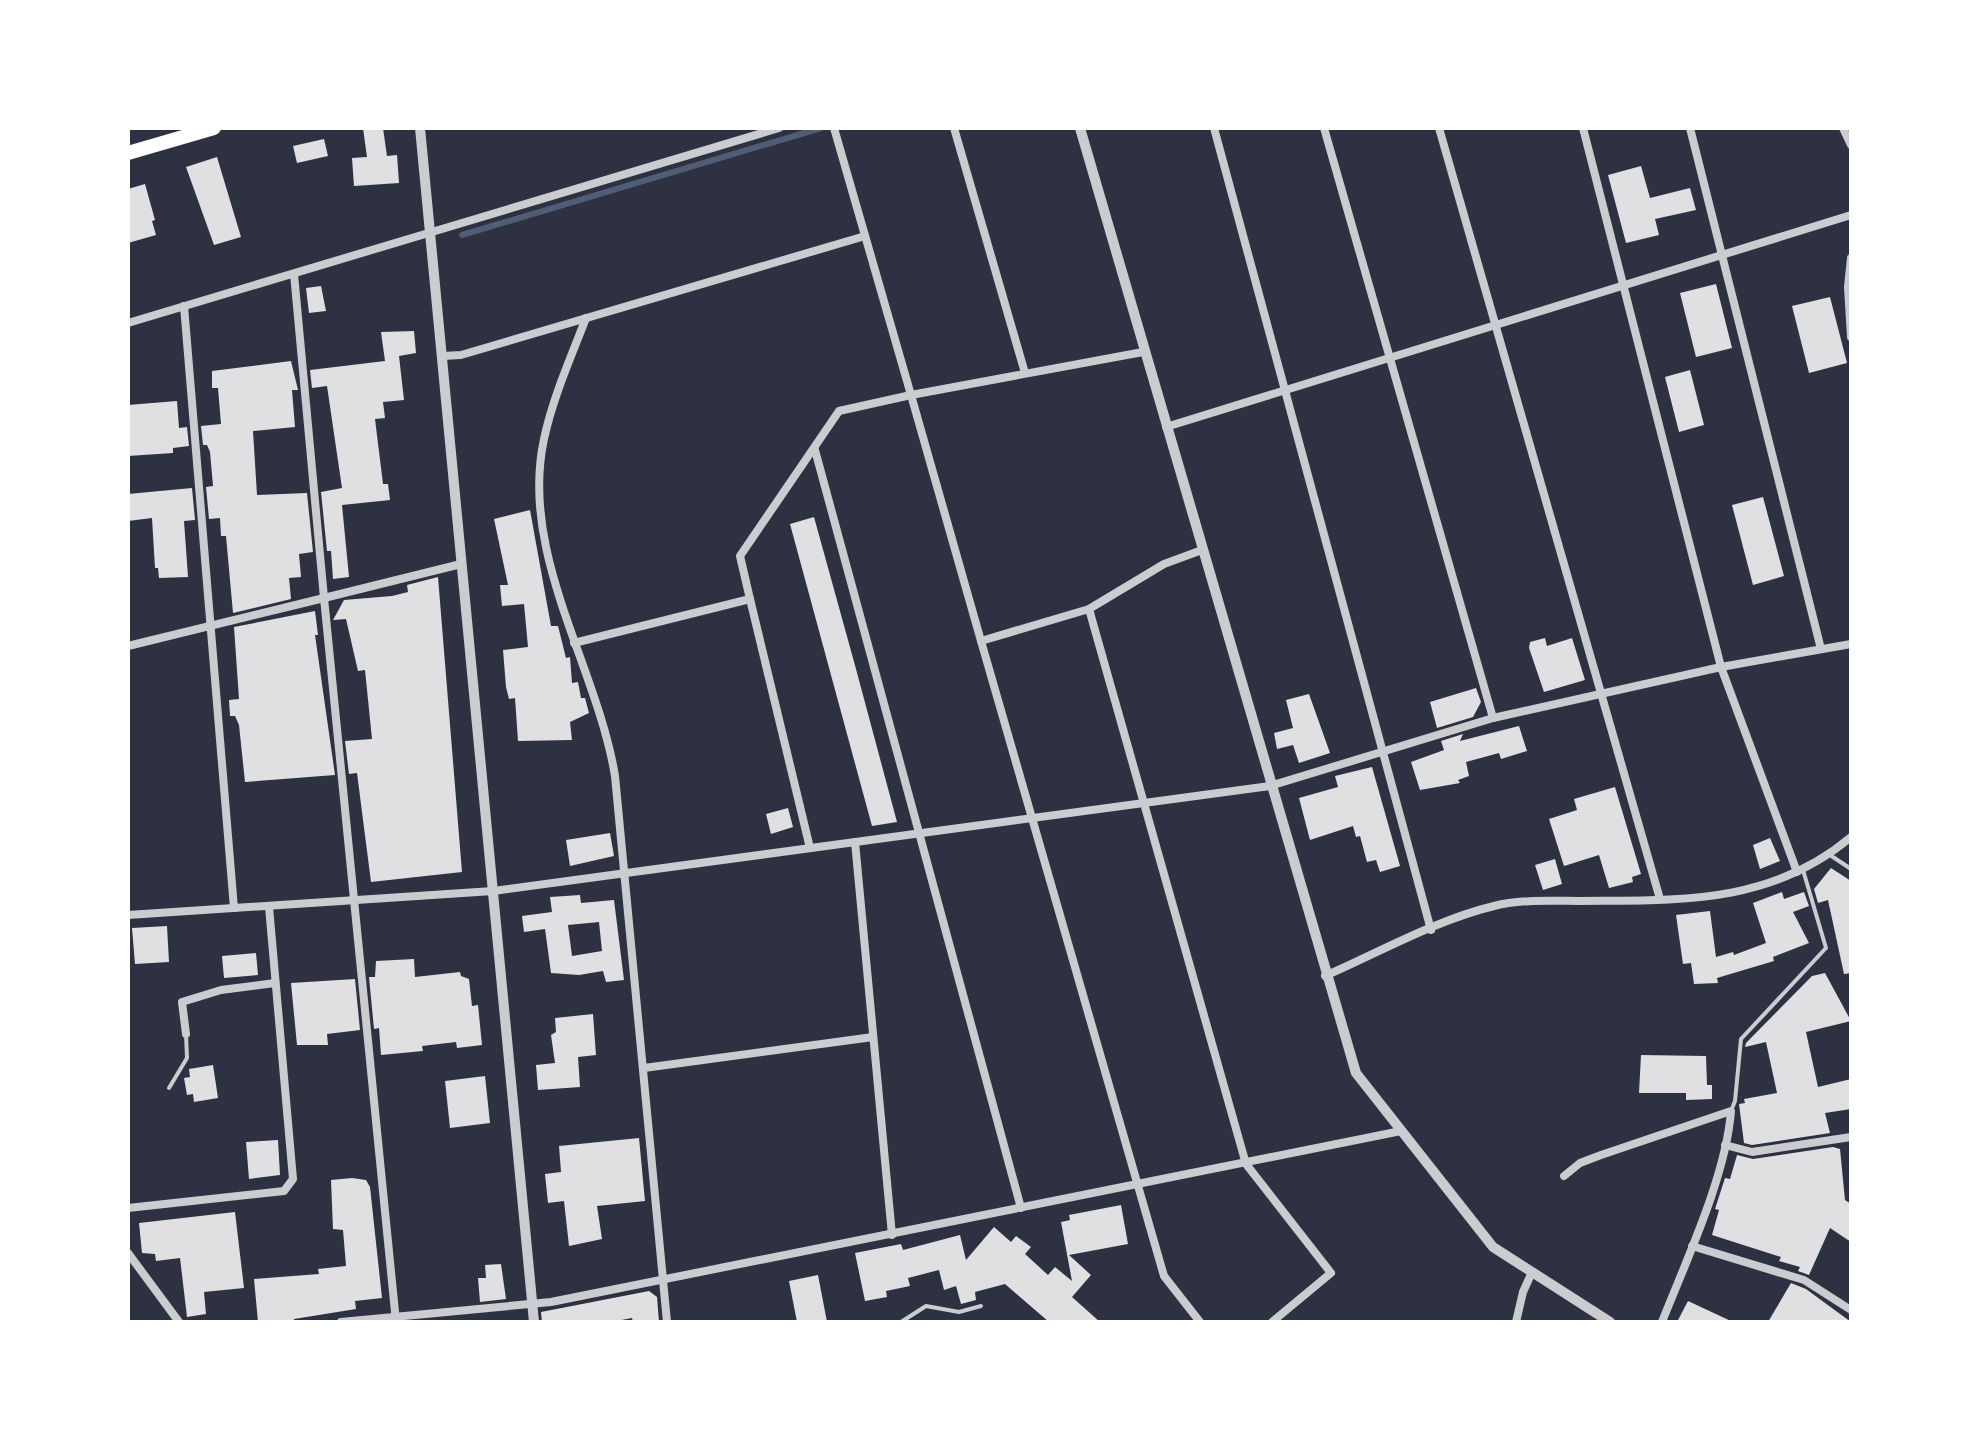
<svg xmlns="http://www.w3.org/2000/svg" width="1979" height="1450" font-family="'Playfair Display',serif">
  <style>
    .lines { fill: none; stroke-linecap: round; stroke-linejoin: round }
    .stream { stroke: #4f5d75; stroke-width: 6 }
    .building { fill: #e0e0e3; fill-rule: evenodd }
    .service { stroke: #caccd0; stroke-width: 4 }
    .minor { stroke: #caccd0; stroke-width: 8 }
    .tertiary { stroke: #caccd0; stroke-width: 10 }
    .trunk { stroke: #fff; stroke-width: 14 }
  </style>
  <rect width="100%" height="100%" fill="#2d3142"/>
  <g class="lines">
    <path class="stream" d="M462,235L821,128"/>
  </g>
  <g class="building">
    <path d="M363,128H383L387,156L397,155L399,183L354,186L352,158L367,157Z"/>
    <path d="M324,139L328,156L297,163L293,146Z"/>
    <path d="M217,157L241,237L214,245L186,167Z"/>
    <path d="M1641,166L1650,198L1690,188L1696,210L1655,219L1659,235L1626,243L1608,175Z"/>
    <path d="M145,184L155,220L152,221L156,235L128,243V189Z"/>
    <path d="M1716,284L1732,348L1696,357L1680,293Z"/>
    <path d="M321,286L326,311L309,313L306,288Z"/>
    <path d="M1830,297L1847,363L1809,373L1792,306Z"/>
    <path d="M414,331L416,353L399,356L404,400L383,402L385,418L375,419L383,484H388L390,500L342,505L349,577L333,579L331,551H327L321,492L342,488L327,386L312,388L310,370L385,361L381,332Z"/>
    <path d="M291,361L298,390H292L295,427L253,431L257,495L307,493L313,552L299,554L301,577L289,578L291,599L233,613L226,536H221L220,518L209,519L206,487L213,486L210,452L207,445H203L201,426L221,424L218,388H212V371Z"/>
    <path d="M1690,370L1704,425L1679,432L1665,377Z"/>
    <path d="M177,401L179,428L187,427L189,446L173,448V453L128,456V405Z"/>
    <path d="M192,488L195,520L184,521L188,577L159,578L158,568H155L152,518L128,521V494Z"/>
    <path d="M1763,497L1784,576L1753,585L1732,505Z"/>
    <path d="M530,510L551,626H558L566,658L570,657L572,683L578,682L581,698H585L589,713L570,722L572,740L518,741L515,698L509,699L506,687L503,650L528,647L524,604L502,606L500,585H508L494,519Z"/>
    <path d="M814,517L856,669L897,822L872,826L828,664L790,524Z"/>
    <path d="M438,577L462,872L371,882L357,773L349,774L345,741L372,739L365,670L358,671L346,619L333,620L344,600L392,596L408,592L407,585Z"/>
    <path d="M315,611L318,635H315L335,775L245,782L239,725L235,716H230L229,700L239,699L234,627Z"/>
    <path d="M1545,638L1547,646L1572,638L1585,680L1544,692L1529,648L1530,642Z"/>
    <path d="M1476,688L1481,702L1473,717L1437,728L1430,702Z"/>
    <path d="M1309,694L1330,753L1299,763L1293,745L1277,749L1274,733L1293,728L1286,700Z"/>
    <path d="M1519,726L1527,751L1501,759L1499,753L1466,762L1469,776L1458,780L1460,783L1420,790L1411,762L1444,750L1441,741L1463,734L1460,741Z"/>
    <path d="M1372,767L1400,866L1380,872L1376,860L1367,862L1360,836L1356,837L1353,826L1310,840L1299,798L1338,787L1335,776Z"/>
    <path d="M1615,787L1641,874L1632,877L1633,882L1609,888L1599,855L1564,866L1549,819L1577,810L1574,799Z"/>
    <path d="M788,808L793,827L771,834L766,814Z"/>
    <path d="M610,833L614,856L570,866L566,840Z"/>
    <path d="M1770,838L1780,861L1760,869L1753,845Z"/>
    <path d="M1555,859L1562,884L1543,890L1535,865Z"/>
    <path d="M1831,868L1851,881V973L1844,974L1828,900L1818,903L1814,889Z"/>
    <path d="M1782,892L1784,899L1804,892L1809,906L1793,912L1809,943L1773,957L1774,961L1717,978L1718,983L1694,984L1691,963L1683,964L1676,915L1710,911L1716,957L1733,952L1734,955L1766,943L1753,903Z"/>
    <path d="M580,895L581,903L614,900L624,980L606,982L603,971L579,975L551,973L545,929L524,932L522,916L552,912L550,897ZM599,922L602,951L572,956L568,925Z"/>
    <path d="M167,926L169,962L135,964L132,928Z"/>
    <path d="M256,953L258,975L224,978L222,956Z"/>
    <path d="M414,959L415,977L460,972L461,976L469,979L472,1006L478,1005L482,1045L457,1048L456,1042L422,1046L423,1051L381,1055L379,1028L374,1029L369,977H375L376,961Z"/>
    <path d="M1825,973L1851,1021L1806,1032L1818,1087L1851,1079V1109L1825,1113L1830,1133L1752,1145L1744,1143L1739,1104L1745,1103L1744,1099L1777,1093L1766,1042L1745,1047L1746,1043L1812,976Z"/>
    <path d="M355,979L360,1030L327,1034L328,1045H297L291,983Z"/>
    <path d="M593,1014L596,1055L578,1057L580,1087L538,1090L536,1065L555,1063L551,1035L556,1032L555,1018Z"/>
    <path d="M1641,1055L1706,1056L1707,1085H1712V1099L1686,1100V1093H1639Z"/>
    <path d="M213,1065L218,1098L194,1102L193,1094L187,1095L184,1078L190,1077L189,1069Z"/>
    <path d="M485,1076L490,1123L450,1128L445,1081Z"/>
    <path d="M639,1138L645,1201L597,1206L602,1239L569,1246L564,1201L548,1203L545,1174L561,1172L559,1146Z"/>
    <path d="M278,1140L280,1175L249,1179L246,1142Z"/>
    <path d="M1833,1147L1840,1149L1845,1200L1851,1204V1242L1830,1228L1809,1275L1798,1271L1800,1267L1779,1261L1781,1257L1712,1235L1719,1210L1715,1209L1725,1178L1730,1179L1737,1155L1753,1159Z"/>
    <path d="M352,1178L366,1180L370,1187L382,1298L355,1301L356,1309L294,1319V1322H258L254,1279L319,1274L318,1269L346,1266L343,1230L333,1229L331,1180Z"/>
    <path d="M1121,1205L1128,1244L1069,1255L1091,1275L1072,1297L1100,1322H1049L1005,1284L975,1292L976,1300L961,1304L956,1286L944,1290L939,1270L908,1278L910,1286L886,1291L887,1297L865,1301L855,1253L901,1244L903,1250L960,1235L966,1260L994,1227L1011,1242L1016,1236L1031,1247L1025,1254L1048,1275L1055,1267L1072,1281L1061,1222L1070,1220L1069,1215Z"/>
    <path d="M235,1212L244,1288L204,1292L206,1314L187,1317L180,1258L156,1261L155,1254L142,1253L139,1223Z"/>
    <path d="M501,1264L506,1299L480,1302L478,1278H486L485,1265Z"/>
    <path d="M818,1275L827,1322H797L789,1281Z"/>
    <path d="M1791,1283L1806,1289L1851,1322H1768Z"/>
    <path d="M649,1291L657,1297L659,1322H633L632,1318L611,1322H542L541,1312Z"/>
    <path d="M1688,1301L1733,1322H1677Z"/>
  </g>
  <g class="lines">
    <g class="service">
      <path d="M1830,855L1851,869"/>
      <path d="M169,1088L187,1058L186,1034"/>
      <path d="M1731,1111L1735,1101L1741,1039L1826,948L1803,870"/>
      <path d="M901,1322L926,1306L959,1312L981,1306"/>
    </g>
    <g class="minor">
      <path d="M954,128L1025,373"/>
      <path d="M1214,128L1431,930"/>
      <path d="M1324,128L1493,718"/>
      <path d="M1439,128L1660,899"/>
      <path d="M1583,128L1721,667L1797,872"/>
      <path d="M1690,128L1821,649"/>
      <path d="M1843,128L1851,145"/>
      <path d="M1851,258L1848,287L1851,337"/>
      <path d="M294,274L324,598L461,564"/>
      <path d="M184,306L234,908"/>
      <path d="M586,318C571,357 553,397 544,439C519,554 597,666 615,776L667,1322"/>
      <path d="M128,323L779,128"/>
      <path d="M1143,352L911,395L981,641L1089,609L1164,564L1202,550"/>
      <path d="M442,356L461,355L865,236"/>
      <path d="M1166,427L1851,215"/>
      <path d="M815,450L1021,1208"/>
      <path d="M750,599L810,848"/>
      <path d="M1089,609L1246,1164L1331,1273L1272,1322"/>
      <path d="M981,641L1164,1276L1200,1322"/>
      <path d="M574,643L750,599L740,556L839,411L911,395L834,128"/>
      <path d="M128,646L324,598L396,1322"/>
      <path d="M855,842L892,1235"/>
      <path d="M128,915L493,891L1270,786L1493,718L1721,667L1851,644"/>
      <path d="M1325,976C1380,952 1436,920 1494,906C1521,899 1552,901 1580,901C1679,900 1770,905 1851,837"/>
      <path d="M186,1034L182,1002L221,990L275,983"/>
      <path d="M644,1068L873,1037"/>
      <path d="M1725,1145L1752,1152L1851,1137"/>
      <path d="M1564,1176L1580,1163L1601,1155L1731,1111C1726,1176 1686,1261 1662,1322"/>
      <path d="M128,1208L284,1191L293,1179L269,907"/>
      <path d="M1692,1246L1804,1280L1851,1310"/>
      <path d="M128,1253L179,1322"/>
      <path d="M341,1322L551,1302L1401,1131"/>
      <path d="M1516,1322L1523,1292L1532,1272"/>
    </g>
    <g class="tertiary">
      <path d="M420,128L534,1322"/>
      <path d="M1080,128L1356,1073L1493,1247L1610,1322"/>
    </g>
    <path class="trunk" d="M128,153L214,128"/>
  </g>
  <rect width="1979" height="1450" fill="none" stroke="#ffffff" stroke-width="260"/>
</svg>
